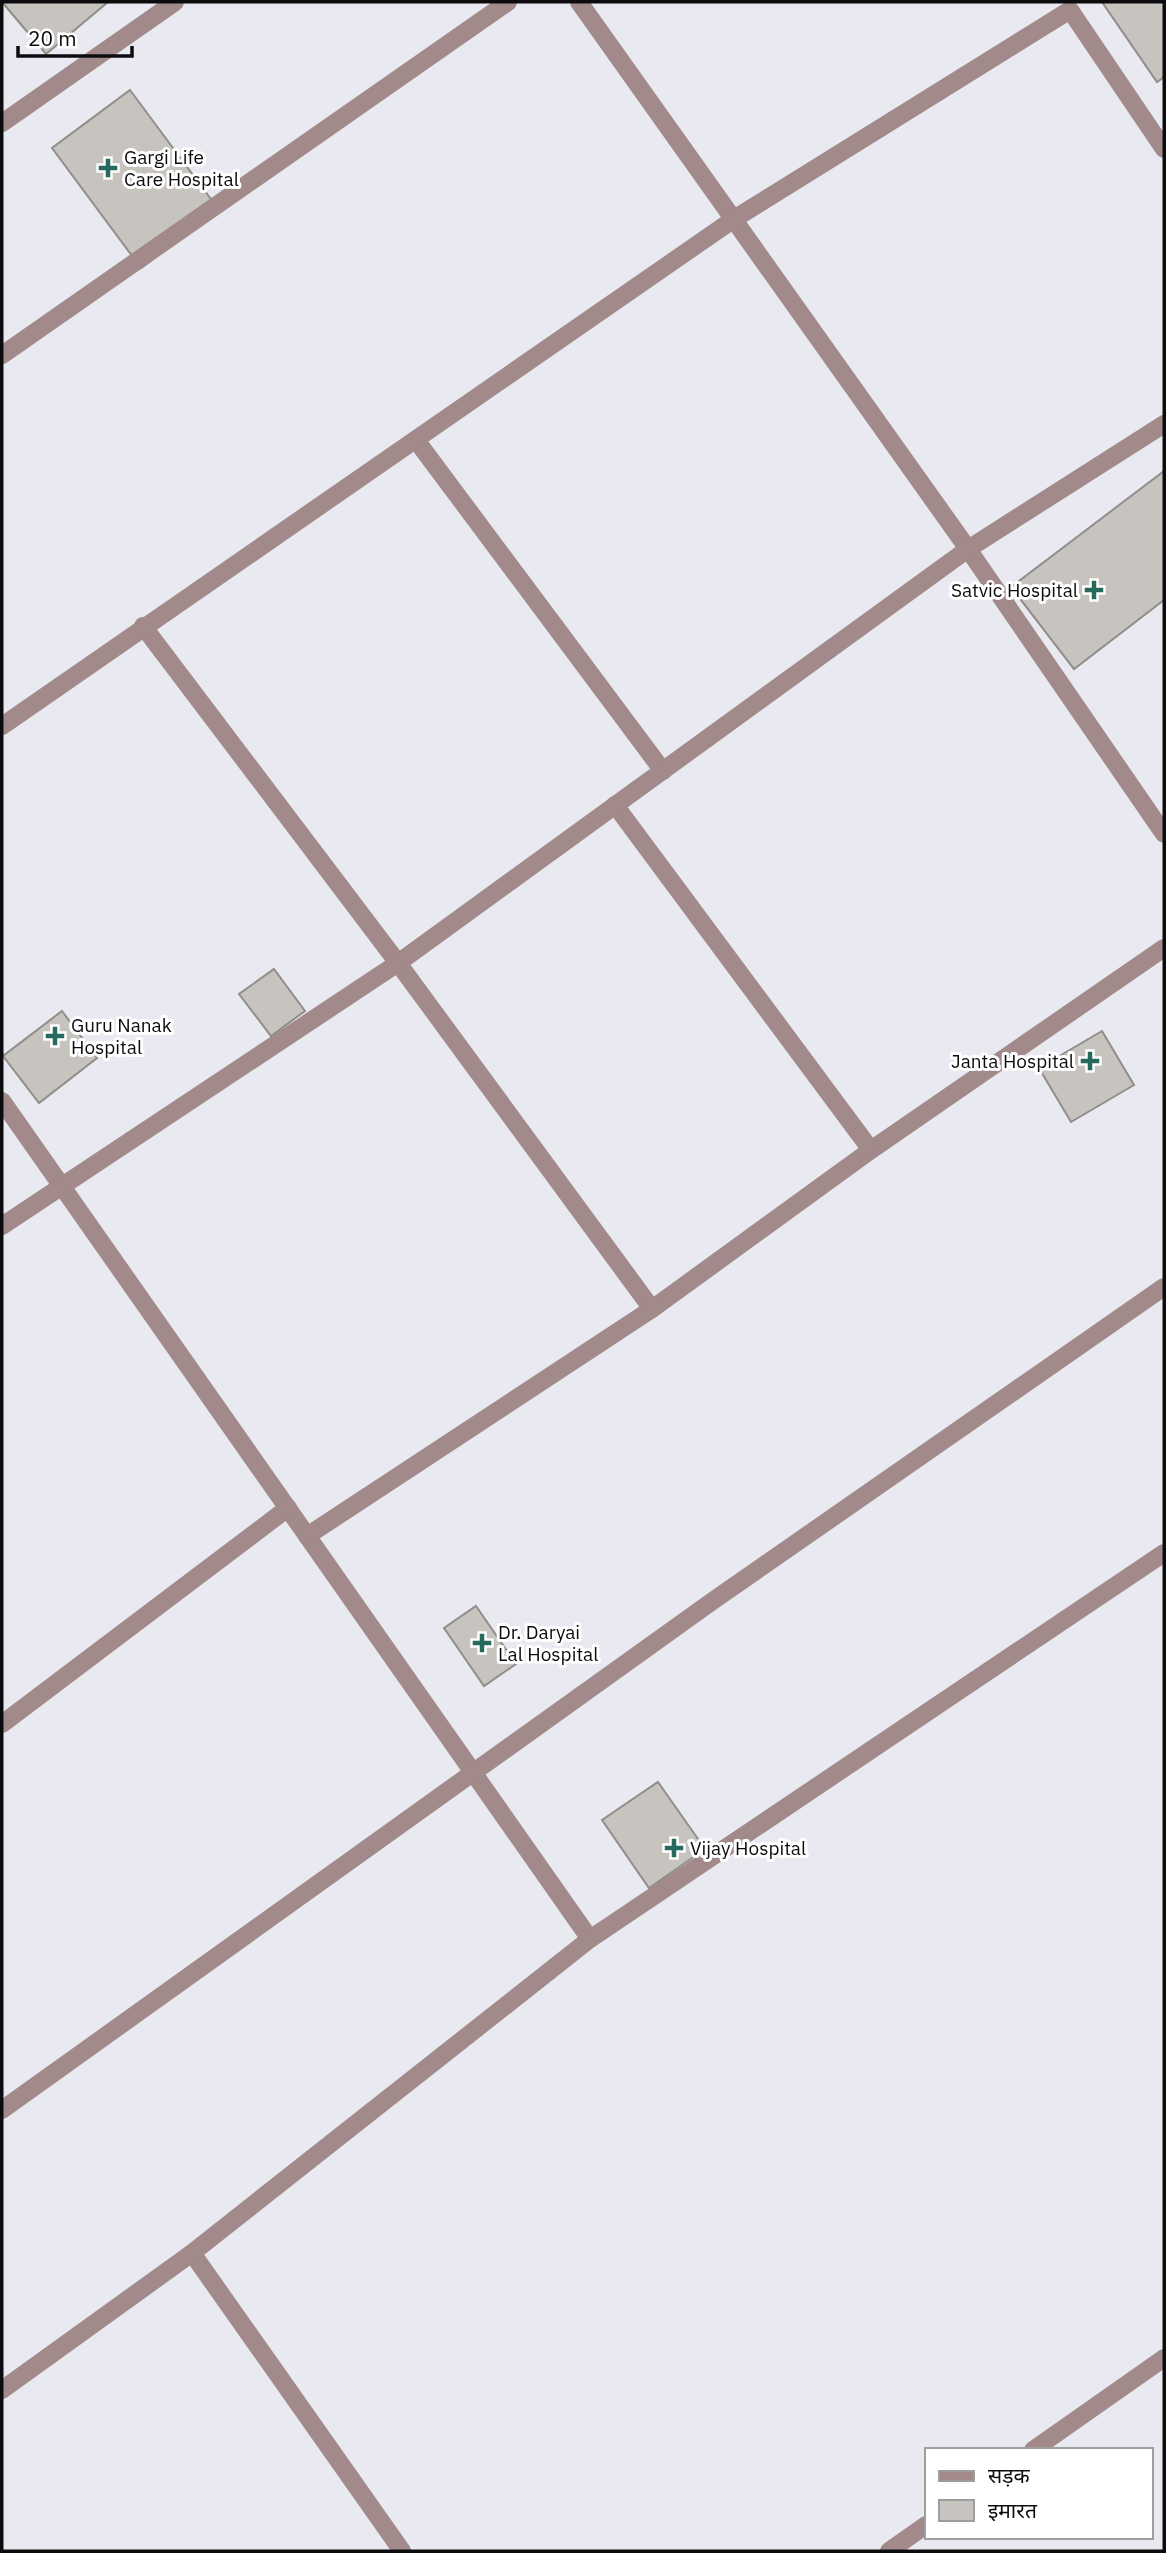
<svg xmlns="http://www.w3.org/2000/svg" width="1166" height="2553" font-family="'IBM Plex Sans','Noto Sans Devanagari',sans-serif">
  <style>
    .building { fill: #c7c3be; stroke: #918d88; stroke-width: 2 }
    .lines { fill: none; stroke-linecap: round; stroke-linejoin: round }
    .minor { stroke: #a18a89; stroke-width: 18 }
    .poi-dot { fill: #266a5d; stroke: #fff; stroke-width: 2.5 }
    .labels { text-anchor: middle; stroke-width: 6; stroke-linejoin: round; paint-order: stroke }
    .poi-label { font-size: 19px; fill: #0c0c0e; stroke: #fff; text-anchor: start }
  </style>
  <rect width="100%" height="100%" fill="#e9eaf1"/>
  <g class="building">
    <path d="M2,2H108L46,54Z"/>
    <path d="M1102,2H1164V77L1157,82Z"/>
    <path d="M130,90L219,210L141,268L52,148Z"/>
    <path d="M1164,471V600L1074,669L1011,587Z"/>
    <path d="M274,969L305,1011L271,1036L239,994Z"/>
    <path d="M62,1011L97,1058L39,1103L3,1056Z"/>
    <path d="M1102,1031L1134,1085L1071,1122L1039,1068Z"/>
    <path d="M476,1606L516,1664L484,1686L444,1628Z"/>
    <path d="M658,1782L705,1849L649,1888L602,1820Z"/>
  </g>
  <g class="lines">
    <g class="minor">
      <path d="M579,2L968,549L1164,834"/>
      <path d="M2,123L175,2"/>
      <path d="M2,355L508,2"/>
      <path d="M416,440L663,771"/>
      <path d="M143,626L398,963L652,1309L871,1150L1164,948"/>
      <path d="M2,726L734,219L1070,10L1164,149"/>
      <path d="M615,805L871,1150"/>
      <path d="M2,1101L590,1939"/>
      <path d="M2,1226L398,963L968,549L1164,424"/>
      <path d="M307,1536L652,1309"/>
      <path d="M2,1724L288,1508"/>
      <path d="M2,2110L714,1600L1164,1287"/>
      <path d="M192,2253L402,2551"/>
      <path d="M2,2390L192,2253L590,1939L1164,1553"/>
      <path d="M1033,2450L1164,2358"/>
      <path d="M889,2551L926,2525"/>
    </g>
  </g>
  <g class="poi-dot">
    <path d="M104.5 157.5h7v7h7v7h-7v7h-7v-7h-7v-7h7z"/>
    <path d="M1090.5 579.5h7v7h7v7h-7v7h-7v-7h-7v-7h7z"/>
    <path d="M51.5 1025.5h7v7h7v7h-7v7h-7v-7h-7v-7h7z"/>
    <path d="M1086.5 1050.5h7v7h7v7h-7v7h-7v-7h-7v-7h7z"/>
    <path d="M478.5 1632.5h7v7h7v7h-7v7h-7v-7h-7v-7h7z"/>
    <path d="M670.5 1837.5h7v7h7v7h-7v7h-7v-7h-7v-7h7z"/>
  </g>
  <g class="labels">
    <g class="poi-label">
      <text x="124" y="164">Gargi Life<tspan x="124" dy="22">Care Hospital</tspan></text>
      <text x="1078" y="597" text-anchor="end">Satvic Hospital</text>
      <text x="71" y="1032">Guru Nanak<tspan x="71" dy="22">Hospital</tspan></text>
      <text x="1074" y="1068" text-anchor="end">Janta Hospital</text>
      <text x="498" y="1639">Dr. Daryai<tspan x="498" dy="22">Lal Hospital</tspan></text>
      <text x="690" y="1855">Vijay Hospital</text>
    </g>
  </g>
  <rect width="1166" height="2553" fill="none" stroke="#0c0c0e" stroke-width="7"/>
  <rect x="925" y="2448" width="228" height="91" fill="#ffffff" stroke="#9e9e9f" stroke-width="2"/>
  <rect x="939" y="2471" width="35" height="10" fill="#a18a89" stroke="#9e9e9f" stroke-width="2"/>
  <text x="988" y="2483" font-size="21" fill="#0c0c0e">सड़क</text>
  <rect x="939" y="2500" width="35" height="21" fill="#c7c3be" stroke="#9e9e9f" stroke-width="2"/>
  <text x="988" y="2518" font-size="21" fill="#0c0c0e">इमारत</text>
  <path d="M18 46v10h114v-10" fill="none" stroke="#0c0c0e" stroke-width="3.5"/>
  <text x="28" y="46" font-size="21" fill="#0c0c0e" stroke="#ffffff" stroke-width="5" paint-order="stroke">20 m</text>
</svg>
